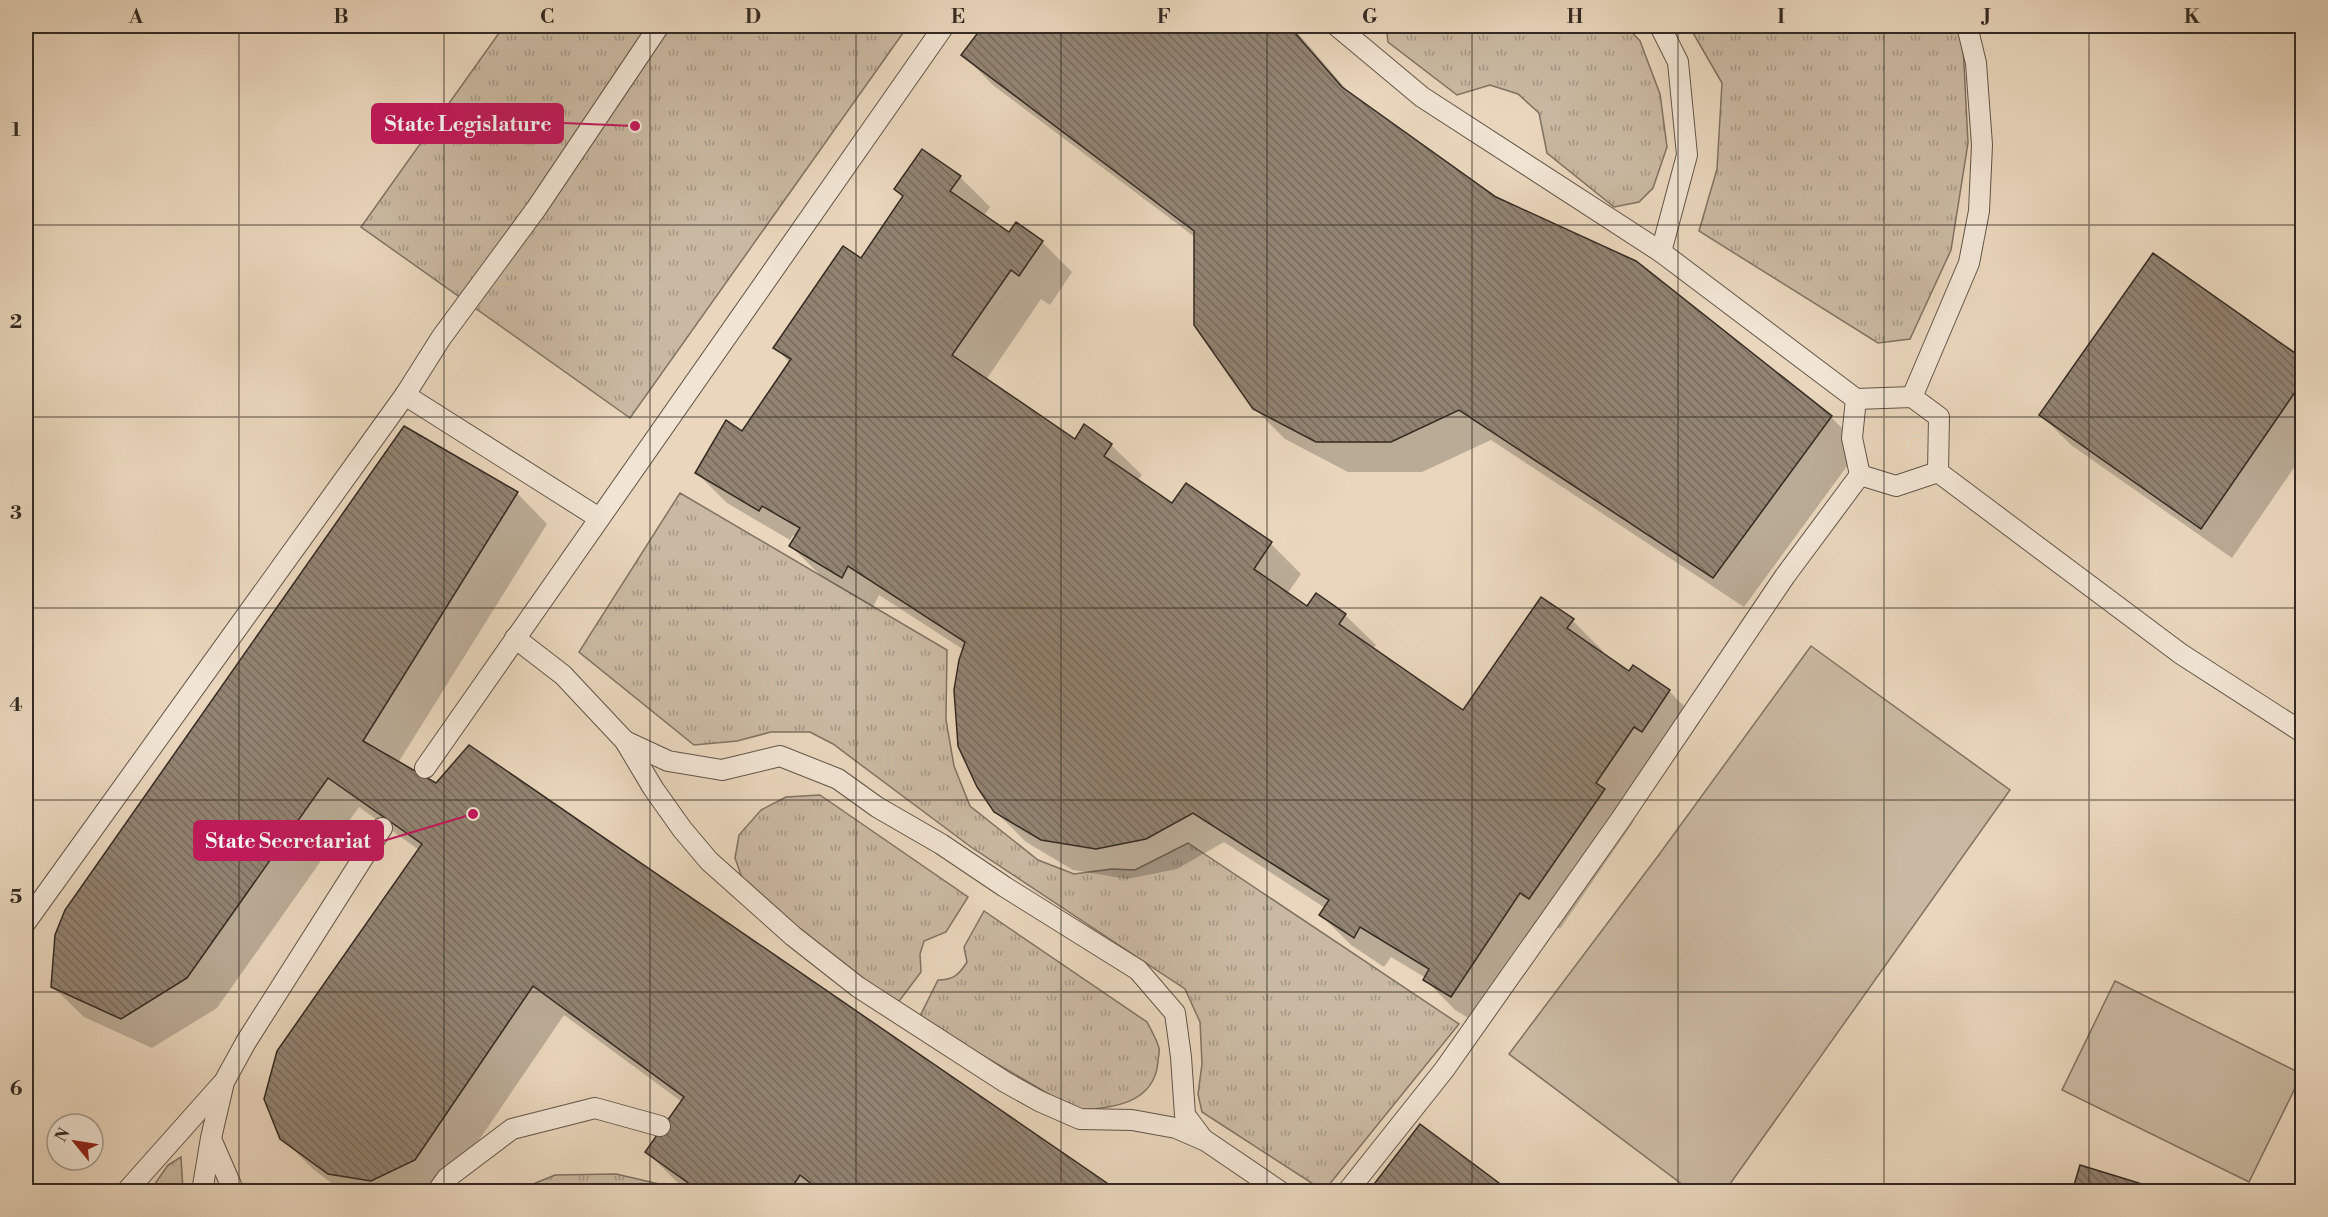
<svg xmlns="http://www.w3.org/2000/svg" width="2328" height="1217" font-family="'Libre Bodoni',serif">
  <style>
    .grass { fill: url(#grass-tufts); stroke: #7f7262; stroke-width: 1.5 }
    .pitch { fill: #cab9a2; stroke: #7f7262; stroke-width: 1.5 }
    .shadow { fill: #0003 }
    .building { fill: url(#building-back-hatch); stroke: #342a22; stroke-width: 1.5 }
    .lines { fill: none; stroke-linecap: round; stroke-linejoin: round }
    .lane-casing { stroke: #615548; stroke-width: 22 }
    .lane { stroke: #f1e4d3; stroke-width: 20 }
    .grid { fill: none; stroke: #342a22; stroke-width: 1.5; stroke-opacity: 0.55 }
    .leader { fill: none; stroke: #c2185b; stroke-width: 2 }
    .callout-dot { fill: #c2185b; stroke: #f1e4d3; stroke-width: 2 }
    .callout { fill: #c2185b; stroke: #c2185b; stroke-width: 2 }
    .callout-label { font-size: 21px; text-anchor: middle; font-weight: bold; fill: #fff }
    .neatline { fill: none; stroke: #342a22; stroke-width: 2 }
    .grid-label { font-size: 20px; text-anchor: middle; font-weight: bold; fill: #342a22 }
  </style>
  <defs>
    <pattern id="grass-tufts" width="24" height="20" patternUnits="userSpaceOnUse" patternTransform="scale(1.5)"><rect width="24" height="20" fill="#cab9a2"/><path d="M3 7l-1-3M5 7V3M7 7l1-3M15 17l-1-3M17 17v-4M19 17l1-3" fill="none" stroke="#a59784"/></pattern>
    <pattern id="building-back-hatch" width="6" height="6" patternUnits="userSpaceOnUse" patternTransform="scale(1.5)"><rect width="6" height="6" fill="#928372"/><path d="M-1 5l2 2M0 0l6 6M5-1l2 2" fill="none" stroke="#786b5d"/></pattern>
  </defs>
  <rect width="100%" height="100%" fill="#e9d6bc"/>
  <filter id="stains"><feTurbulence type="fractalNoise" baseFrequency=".00333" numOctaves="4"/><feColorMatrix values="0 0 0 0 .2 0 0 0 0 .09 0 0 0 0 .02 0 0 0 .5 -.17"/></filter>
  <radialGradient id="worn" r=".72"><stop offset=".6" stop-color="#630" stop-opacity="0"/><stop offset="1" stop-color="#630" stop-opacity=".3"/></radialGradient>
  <g class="grass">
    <path d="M504,26H908L630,418L361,227Z"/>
    <path d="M1386,26H1626L1640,41L1660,94L1667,147L1653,188L1639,202L1614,207L1547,153L1539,113L1518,94L1490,85L1457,95L1388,42Z"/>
    <path d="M1689,26H1962L1968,143L1951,250L1910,339L1878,343L1699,231L1717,169L1722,83Z"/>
    <path d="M680,493L947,650L946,720L954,766L970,806L1038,860L1074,874L1112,869L1135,870L1188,843L1459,1024L1324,1191L1202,1112L1198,1094L1202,1064L1200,1022L1185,989L971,847L833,744L810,732H771L737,741L694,745L579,652Z"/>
    <path d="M820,795L968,897L946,932L924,941L920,954L921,972L897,1004L747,892L735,858L739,835L761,810L786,797Z"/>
    <path d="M984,911L1147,1022C1151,1030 1157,1040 1159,1048C1160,1052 1158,1058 1158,1062C1154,1105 1111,1108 1076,1110L919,1018L938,980C953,980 959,975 967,962L964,947Z"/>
    <path d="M181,1157L183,1191H150L168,1165Z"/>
    <path d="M616,1174L659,1184L672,1191H516L555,1175Z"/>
  </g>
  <g class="pitch">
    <path d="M1811,646L2010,790L1725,1191H1691L1509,1054L1658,856Z"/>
    <path d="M2115,981L2302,1074L2249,1182L2062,1090Z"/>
  </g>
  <g class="shadow">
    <path d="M984,26H1292L1352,96L1496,199L1831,417L1861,447L1744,607L1491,440L1422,472H1348L1285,439L1254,408L1196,238L994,86L963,55Z"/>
    <path d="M960,177L990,207L983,217L1009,234L1042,242L1072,272L1050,305L1041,299L986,380L1075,441L1111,445L1142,475L1137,481L1172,506L1186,485L1271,544L1301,574L1287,594L1308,608L1345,615L1376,645L1373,649L1463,712L1573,621L1603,651L1601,654L1629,673L1634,667L1669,691L1700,722L1672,762L1665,757L1627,813L1634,821L1560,929L1551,923L1482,1026L1455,1010L1425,979L1426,978L1391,957L1384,967L1351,945L1321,915L1325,908L1224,842L1177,869L1127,879L1073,870L1026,842L995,811L964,650L879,595L873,607L821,576L791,546L796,537L793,535L790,540L727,503L697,473L742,433L790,363L775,347L861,260L904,197L896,189Z"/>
    <path d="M2153,255L2302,360V456L2232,558L2071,445L2041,415Z"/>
    <path d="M517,493L547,524L398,763L1117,1192H690L677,1182L647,1152L682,1102L564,1015L445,1190L442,1192H343L313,1169L282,1138L419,850L359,807L217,1008L152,1048L84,1017L53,987Z"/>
  </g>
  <g class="building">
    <path d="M983,26H1289L1342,87L1496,197L1636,261L1832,416L1713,578L1459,410L1391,442H1316L1253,409L1194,325V231L961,55Z"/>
    <path d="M922,149L961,176L950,191L1009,232L1016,222L1043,241L1019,276L1011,270L952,355L1075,439L1084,424L1112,444L1104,456L1172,503L1186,483L1272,542L1254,569L1307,606L1316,593L1346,614L1339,624L1463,710L1541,597L1574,619L1567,628L1629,671L1633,665L1670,690L1642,732L1634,727L1596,783L1605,789L1529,899L1520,893L1451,997L1423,980L1429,969L1360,927L1354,938L1319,915L1329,900L1193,813L1146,839L1096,849L1041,840L994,812L977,787L958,746L954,690L959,660L965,642L848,566L842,578L789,546L800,528L762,506L759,511L695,473L726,420L742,431L791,359L773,348L843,246L861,258L903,196L894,189Z"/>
    <path d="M2153,253L2302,358V382L2201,529L2039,415Z"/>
    <path d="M404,426L518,492L363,741L436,783L469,745L1120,1192H822L800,1175L789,1192H701L645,1152L684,1097L533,986L415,1160L371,1181L328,1174L280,1139L264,1099L277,1051L422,844L328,778L187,978L121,1019L51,987L55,935L65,910Z"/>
    <path d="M1420,1124L1511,1192H1368Z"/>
    <path d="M2080,1165L2168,1192H2072Z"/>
  </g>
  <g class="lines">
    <g class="lane-casing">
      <g id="lane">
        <path d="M1337,26L1422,97L1661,252L1856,399L1912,397L1939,417L1938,472L1896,486L1860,475L1852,438L1856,399"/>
        <path d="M1660,26L1678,62L1687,155L1661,252"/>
        <path d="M405,395L599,518"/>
        <path d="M1912,397L1969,263L1979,211L1982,145L1976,63L1967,26"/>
        <path d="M1938,472L2181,654L2302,732"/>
        <path d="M515,638L563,675L625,741L653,788L682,829L709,861L793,936L858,987L1005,1082L1039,1101L1080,1119L1132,1120L1176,1128L1206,1141L1281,1192"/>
        <path d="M625,741L668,761L722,770L780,756L838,779L877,807L941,844L1005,887L1138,970L1175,1013L1181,1057L1185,1115L1203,1139"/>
        <path d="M425,768L944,26"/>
        <path d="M26,922L405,395L441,338L536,209L659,26"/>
        <path d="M211,1139L234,1192"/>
        <path d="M126,1192L222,1084"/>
        <path d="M202,1192L211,1138L224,1082L246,1042L382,828"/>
        <path d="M437,1192L447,1178L512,1129L595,1108L660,1126"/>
        <path d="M1347,1192L1444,1070L1621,819L1785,576L1860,475"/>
      </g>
    </g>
    <use href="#lane" class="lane"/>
  </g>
  <path class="grid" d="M239,26V1192M444,26V1192M650,26V1192M856,26V1192M1061,26V1192M1267,26V1192M1472,26V1192M1678,26V1192M1884,26V1192M2089,26V1192M26,225H2302M26,417H2302M26,608H2302M26,800H2302M26,992H2302"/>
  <path class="leader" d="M635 126L563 123M473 814L383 841"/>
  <g class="callout-dot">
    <circle cx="635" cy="126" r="6"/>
    <circle cx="473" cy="814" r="6"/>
  </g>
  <g class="callout">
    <rect x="372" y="104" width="191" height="39" rx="6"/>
    <rect x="194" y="821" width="189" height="39" rx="6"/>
  </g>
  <g class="callout-label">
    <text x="468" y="131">State Legislature</text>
    <text x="288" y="848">State Secretariat</text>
  </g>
  <rect width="2328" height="1217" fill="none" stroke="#e9d6bc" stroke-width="66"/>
  <g transform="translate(75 1142) rotate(300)"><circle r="28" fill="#f1e4d3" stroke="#a59a8c" stroke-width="1.5"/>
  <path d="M0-4.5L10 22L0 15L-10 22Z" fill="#8f2418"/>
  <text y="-9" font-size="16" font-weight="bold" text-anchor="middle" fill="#342a22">N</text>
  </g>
  <rect x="33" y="33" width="2262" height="1151" class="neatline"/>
  <g class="grid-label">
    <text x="136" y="23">A</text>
    <text x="341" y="23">B</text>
    <text x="547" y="23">C</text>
    <text x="753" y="23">D</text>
    <text x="958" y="23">E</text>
    <text x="1164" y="23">F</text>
    <text x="1370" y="23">G</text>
    <text x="1575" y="23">H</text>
    <text x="1781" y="23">I</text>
    <text x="1987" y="23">J</text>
    <text x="2192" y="23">K</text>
    <text x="16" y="136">1</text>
    <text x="16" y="328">2</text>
    <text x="16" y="519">3</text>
    <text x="16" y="711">4</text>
    <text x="16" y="903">5</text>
    <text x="16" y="1095">6</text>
  </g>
  <rect width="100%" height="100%" filter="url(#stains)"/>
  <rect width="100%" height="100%" fill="url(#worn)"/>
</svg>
